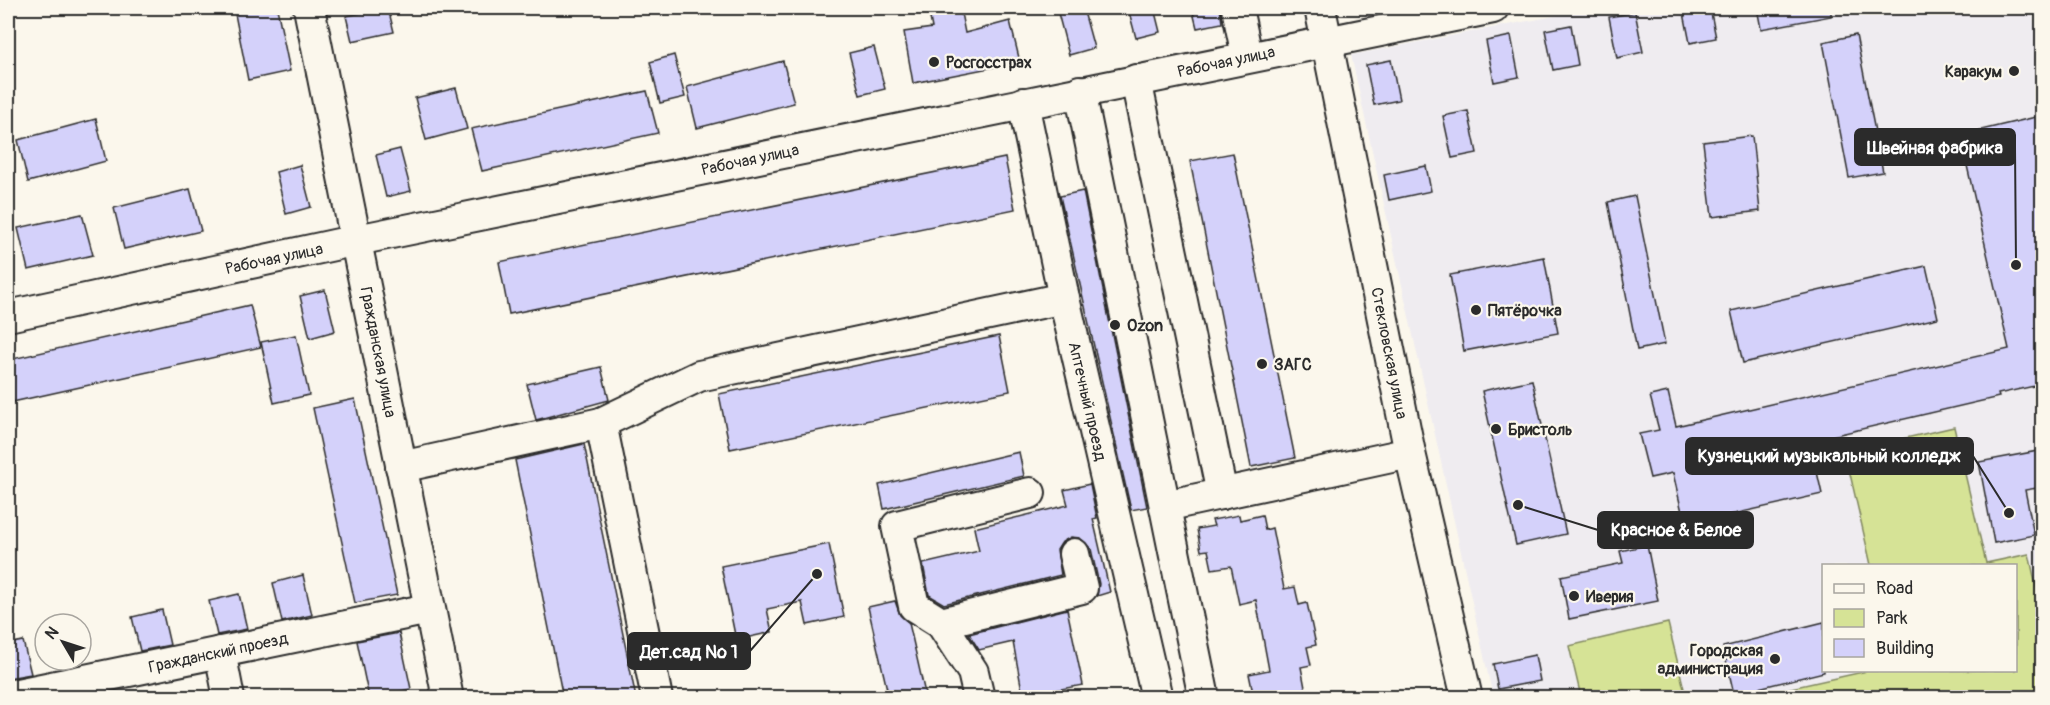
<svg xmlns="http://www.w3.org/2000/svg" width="2050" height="705" font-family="Pangolin,sans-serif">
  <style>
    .built { fill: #efecf0; fill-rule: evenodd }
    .green { fill: #d6e396; stroke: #808760; stroke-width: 1.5 }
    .building { fill: #d4d1fa; stroke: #2b2b2b; stroke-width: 1.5 }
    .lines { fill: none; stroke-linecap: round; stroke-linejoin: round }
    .minor-casing { stroke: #2b2b2b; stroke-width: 34 }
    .minor { stroke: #fbf7ec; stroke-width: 30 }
    .poi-dot { fill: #2b2b2b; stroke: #fbf7ec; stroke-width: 2 }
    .labels { text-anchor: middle; stroke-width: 4.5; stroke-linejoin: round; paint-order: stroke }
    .street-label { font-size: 16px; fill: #2b2b2b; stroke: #fbf7ec }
    .poi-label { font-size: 16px; font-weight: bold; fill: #2b2b2b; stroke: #fbf7ec; text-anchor: start }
    .leader { fill: none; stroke: #2b2b2b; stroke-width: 2 }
    .callout-dot { fill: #2b2b2b; stroke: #fbf7ec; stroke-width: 2 }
    .callout { fill: #2b2b2b; stroke: #2b2b2b; stroke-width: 2 }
    .callout-label { font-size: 18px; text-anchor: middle; font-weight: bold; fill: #fff }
  </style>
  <rect width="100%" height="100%" fill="#fbf7ec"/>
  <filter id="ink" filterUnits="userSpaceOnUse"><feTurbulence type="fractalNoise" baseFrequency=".0167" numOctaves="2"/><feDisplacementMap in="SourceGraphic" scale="12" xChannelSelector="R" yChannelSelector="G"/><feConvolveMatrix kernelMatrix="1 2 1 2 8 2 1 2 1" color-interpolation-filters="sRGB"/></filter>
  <g filter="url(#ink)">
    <path class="built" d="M1596,8H2031L2042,58V697H1493L1351,55ZM1824,566H2016V670H1824Z"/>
    <g class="green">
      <path d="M1954,427L1986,563L2029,554L2042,613V697H1751L1867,671L2016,670V566L1871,565L1845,452Z"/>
      <path d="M1668,623L1686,697H1581L1569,646Z"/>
    </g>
    <g class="building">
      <path d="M266,8H277L290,71L248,80L235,14Z"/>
      <path d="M388,8L394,32L352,41L346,16Z"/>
      <path d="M928,8H960L965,33L1010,21L1020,62L913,83L904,32L932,28Z"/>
      <path d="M1083,8L1094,48L1069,55L1058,13Z"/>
      <path d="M1128,8H1154L1160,32L1136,38Z"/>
      <path d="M1192,8H1220L1222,23L1197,28Z"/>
      <path d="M1683,8H1710L1716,38L1690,43Z"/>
      <path d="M1757,8H1831V16L1761,29Z"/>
      <path d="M1635,12L1643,52L1617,58L1609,17Z"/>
      <path d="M1571,25L1578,65L1553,70L1545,30Z"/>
      <path d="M1856,35L1883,172L1849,178L1823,42Z"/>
      <path d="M1511,36L1519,77L1494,82L1486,41Z"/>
      <path d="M874,47L885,89L860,95L849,53Z"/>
      <path d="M674,55L685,97L660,103L650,62Z"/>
      <path d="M1391,60L1399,100L1374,105L1366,65Z"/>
      <path d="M783,61L794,103L697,128L687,87Z"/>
      <path d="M456,88L467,129L426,140L415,98Z"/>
      <path d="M647,91L658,133L482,171L471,129Z"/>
      <path d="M1468,111L1477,153L1452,158L1443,116Z"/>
      <path d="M2036,117L2043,146V384L1998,394L1999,397L1810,441L1822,494L1685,525L1673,473L1650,478L1639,434L1659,430L1650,396L1668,392L1676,426L2009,349L1960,135Z"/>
      <path d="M96,119L106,161L28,182L18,140Z"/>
      <path d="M1752,136L1760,211L1712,217L1703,142Z"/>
      <path d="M400,149L411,191L386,197L376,155Z"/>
      <path d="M1233,153L1295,458L1251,467L1190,161Z"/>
      <path d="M1005,158L1015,209L509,314L499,262Z"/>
      <path d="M300,165L311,207L286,214L276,172Z"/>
      <path d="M1426,166L1431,191L1389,200L1384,175Z"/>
      <path d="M190,189L201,231L124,249L114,208Z"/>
      <path d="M1083,191L1147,507L1131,510L1060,196Z"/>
      <path d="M1635,196L1665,344L1637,350L1608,202Z"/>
      <path d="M82,214L93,255L28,270L18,228Z"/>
      <path d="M1544,257L1558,333L1464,351L1450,275Z"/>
      <path d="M1926,266L1938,318L1743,363L1731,311Z"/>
      <path d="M325,290L335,331L310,338L300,296Z"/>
      <path d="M250,305L261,347L8,403V360Z"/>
      <path d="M296,335L309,395L274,403L261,342Z"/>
      <path d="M999,336L1010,391L730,449L719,394Z"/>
      <path d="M601,367L609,400L536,420L527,384Z"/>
      <path d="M1532,380L1566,534L1516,545L1482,391Z"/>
      <path d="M355,399L397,595L355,603L313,408Z"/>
      <path d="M584,444L636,698H563L515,460Z"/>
      <path d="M2043,450V487L2025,490L2034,535L1994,543L1979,462Z"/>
      <path d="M1019,452L1024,476L884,509L879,485Z"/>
      <path d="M1090,484L1097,518L1093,519L1110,592L1097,596L1099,584L1091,549L1080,538L1071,537L1062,542L1057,550L1061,575L944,604L929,595L923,564L979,551L974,528L1068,505L1064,490Z"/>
      <path d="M1239,515L1240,520L1262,515L1265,530L1272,528L1284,589L1295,587L1299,605L1307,603L1316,645L1307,647L1311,665L1301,667L1307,698H1254L1249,674L1269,670L1256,600L1239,604L1231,566L1212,569L1208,550L1201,551L1197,529L1214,526L1212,520Z"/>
      <path d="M829,544L844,617L807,625L802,602L767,609L772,632L736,640L721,566Z"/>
      <path d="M1647,545L1658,601L1569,619L1561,576L1623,563L1620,551Z"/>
      <path d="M303,575L312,615L282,622L273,583Z"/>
      <path d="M239,594L247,629L217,635L209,601Z"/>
      <path d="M895,601L900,615L909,623L926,698H889L868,607Z"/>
      <path d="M1067,609L1083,685L1023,696L1013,642L979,650L969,634Z"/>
      <path d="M162,610L170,645L140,651L132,617Z"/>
      <path d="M1824,622V672L1734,694L1723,647Z"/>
      <path d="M399,633L411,689L369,698L357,641Z"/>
      <path d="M23,641L31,674L8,678V644Z"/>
      <path d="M1535,655L1540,681L1498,689L1493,664Z"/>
    </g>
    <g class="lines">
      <g class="minor-casing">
        <g id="minor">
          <path d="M309,8L448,698"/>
          <path d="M1237,8L1247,56"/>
          <path d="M1320,8L1410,453L1467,698"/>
          <path d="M1136,80L1222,494"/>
          <path d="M1080,91L1204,698"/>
          <path d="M1023,103L1064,298L1157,698"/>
          <path d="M8,316L357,240L1493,8"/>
          <path d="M601,423L699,376L1064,298"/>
          <path d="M401,467L601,423L657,698"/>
          <path d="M1165,506L1410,453"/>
          <path d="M941,623L1082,588L1074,554"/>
          <path d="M220,652L229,698"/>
          <path d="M8,696L429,609"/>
          <path d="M979,698L973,672L941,623L914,606L897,526L1030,493"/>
        </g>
      </g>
      <use href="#minor" class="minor"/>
    </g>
  </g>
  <g class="poi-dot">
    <circle cx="934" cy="62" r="6"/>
    <circle cx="2014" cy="71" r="6"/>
    <circle cx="1476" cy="310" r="6"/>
    <circle cx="1115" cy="325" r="6"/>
    <circle cx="1262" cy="364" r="6"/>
    <circle cx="1496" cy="429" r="6"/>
    <circle cx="1574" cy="596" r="6"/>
    <circle cx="1775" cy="659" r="6"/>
  </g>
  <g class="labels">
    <g class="street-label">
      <text transform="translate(1226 61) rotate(-12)" y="6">Рабочая улица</text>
      <text transform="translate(750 159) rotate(-12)" y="6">Рабочая улица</text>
      <text transform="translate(274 258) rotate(-12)" y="6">Рабочая улица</text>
      <text transform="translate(379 352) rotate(79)" y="6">Гражданская улица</text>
      <text transform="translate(1390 353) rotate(79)" y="6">Стекловская улица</text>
      <text transform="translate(1088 401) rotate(77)" y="6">Аптечный проезд</text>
      <text transform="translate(218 652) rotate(-12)" y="6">Гражданский проезд</text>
    </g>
    <g class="poi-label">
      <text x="946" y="68">Росгосстрах</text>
      <text x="2002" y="77" text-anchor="end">Каракум</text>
      <text x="1488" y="316">Пятёрочка</text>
      <text x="1127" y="331">Ozon</text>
      <text x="1274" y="370">ЗАГС</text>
      <text x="1508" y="435">Бристоль</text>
      <text x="1586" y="602">Иверия</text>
      <text x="1763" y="656" text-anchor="end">Городская<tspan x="1763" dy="18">администрация</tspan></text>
    </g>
  </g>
  <path class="leader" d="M2016 265L2015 147M2009 513L1973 456M1518 505L1598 530M817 574L750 651"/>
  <g class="callout-dot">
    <circle cx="2016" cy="265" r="6"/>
    <circle cx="2009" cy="513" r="6"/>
    <circle cx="1518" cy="505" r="6"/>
    <circle cx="817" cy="574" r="6"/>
  </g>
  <g class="callout">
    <rect x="1855" y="129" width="160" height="36" rx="6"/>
    <rect x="1686" y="438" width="287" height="36" rx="6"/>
    <rect x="1598" y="512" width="155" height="36" rx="6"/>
    <rect x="628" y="633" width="122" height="36" rx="6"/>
  </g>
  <g class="callout-label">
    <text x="1935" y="154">Швейная фабрика</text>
    <text x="1829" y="462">Кузнецкий музыкальный колледж</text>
    <text x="1676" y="536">Красное &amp; Белое</text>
    <text x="689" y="658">Дет.сад № 1</text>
  </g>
  <rect width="2050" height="705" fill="none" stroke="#fbf7ec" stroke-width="30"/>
  <rect x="15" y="15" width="2020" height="675" fill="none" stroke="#2b2b2b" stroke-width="2" filter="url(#ink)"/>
  <rect x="1822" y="564" width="195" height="108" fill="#fbf7ec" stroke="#a8a59f" stroke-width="1.5"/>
  <rect x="1834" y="584" width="30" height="9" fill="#fbf7ec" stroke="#a8a59f" stroke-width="1.5"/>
  <text x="1876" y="594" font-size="18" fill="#2b2b2b">Road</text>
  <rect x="1834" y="609" width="30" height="18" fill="#d6e396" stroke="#a8a59f" stroke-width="1.5"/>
  <text x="1876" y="624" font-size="18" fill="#2b2b2b">Park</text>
  <rect x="1834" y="639" width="30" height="18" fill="#d4d1fa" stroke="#a8a59f" stroke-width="1.5"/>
  <text x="1876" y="654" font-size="18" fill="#2b2b2b">Building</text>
  <g transform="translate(63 642) rotate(309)"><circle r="28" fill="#fbf7ec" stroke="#a8a59f" stroke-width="1.5"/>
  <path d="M0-4.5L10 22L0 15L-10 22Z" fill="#2b2b2b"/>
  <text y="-9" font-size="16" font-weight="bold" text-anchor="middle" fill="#2b2b2b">N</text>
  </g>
</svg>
